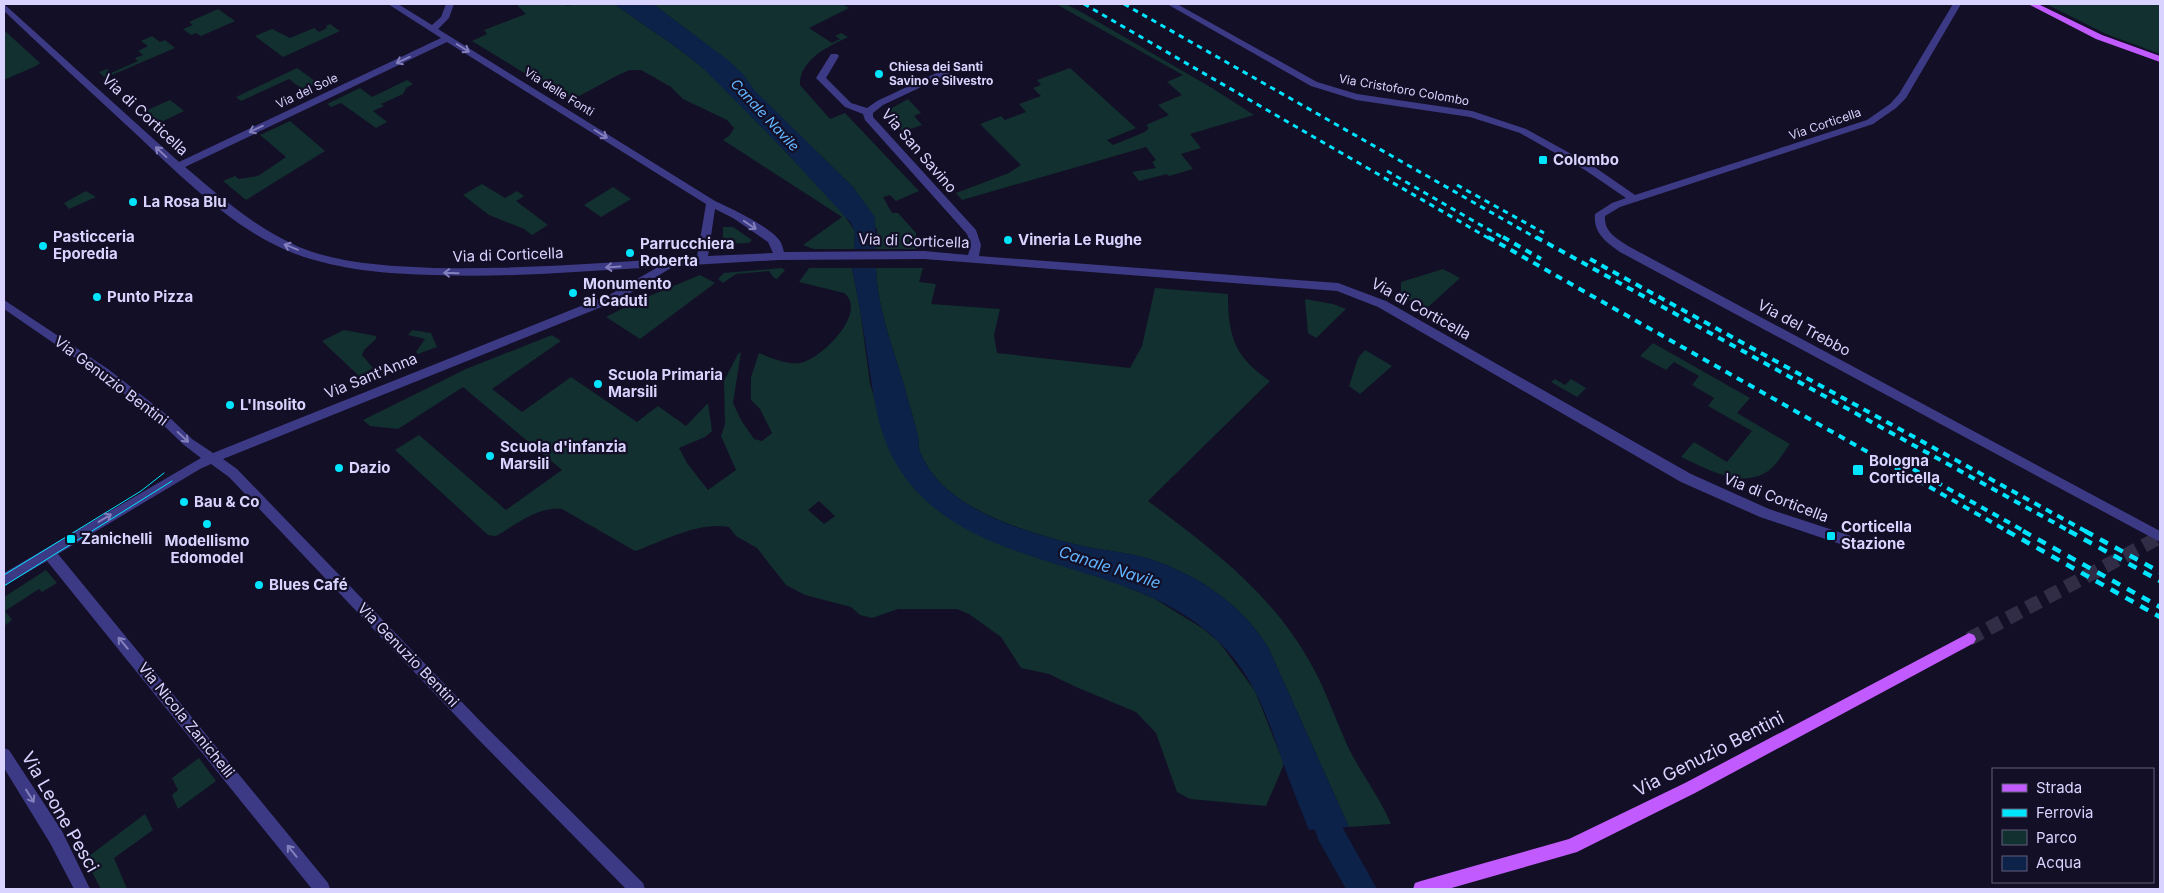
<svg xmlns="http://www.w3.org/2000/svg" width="2164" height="893" font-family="Inter,sans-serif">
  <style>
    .green { fill: #12302f; fill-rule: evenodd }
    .water { fill: #0c2248 }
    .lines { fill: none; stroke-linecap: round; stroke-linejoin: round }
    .canal { fill: #0c2248; fill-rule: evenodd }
    .major-tunnel { stroke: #312d47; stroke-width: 14; stroke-dasharray: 14 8; stroke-linecap: butt }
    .minor { fill: #3d3a85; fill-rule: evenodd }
    .major { fill: #c25bff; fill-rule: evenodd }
    .tram { stroke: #00e5ff; stroke-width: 1 }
    .rail-far2 { stroke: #00e5ff; stroke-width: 3; stroke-dasharray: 5.5 5; stroke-linecap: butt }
    .rail-far1 { stroke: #00e5ff; stroke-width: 4; stroke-dasharray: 7 6; stroke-linecap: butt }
    .rail { stroke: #00e5ff; stroke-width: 4.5; stroke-dasharray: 9 8; stroke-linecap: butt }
    .oneway { stroke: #837fbc }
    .poi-dot { fill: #00e5ff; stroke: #130f26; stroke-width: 2 }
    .labels { text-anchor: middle; stroke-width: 4.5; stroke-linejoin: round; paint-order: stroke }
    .far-poi-label { font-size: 12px; font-weight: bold; fill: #d9d4ff; stroke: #130f26; text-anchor: start }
    .far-street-label { font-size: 12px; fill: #d9d4ff; stroke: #130f26 }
    .far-water-label { font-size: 14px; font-style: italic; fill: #62b6ff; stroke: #130f26 }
    .street-label { font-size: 15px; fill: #d9d4ff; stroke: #130f26 }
    .poi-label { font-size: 15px; font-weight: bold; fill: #d9d4ff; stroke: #130f26; text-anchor: start }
    .water-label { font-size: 16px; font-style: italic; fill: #62b6ff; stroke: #130f26 }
    .near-street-label { font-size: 18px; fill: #d9d4ff; stroke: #130f26 }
  </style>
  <rect width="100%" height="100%" fill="#130f26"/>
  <g class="green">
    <path d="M516,4H569L565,6L578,4H614L679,49L703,68L743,107L840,209L855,231L854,249H814L803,245L842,217L723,140L730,135L734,128L727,120L683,99L671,87L641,70H630L618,75L570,101L472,41L487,34L484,30L526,14Z"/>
    <path d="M653,4H842L849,8L809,28L832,43L840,39L835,36L841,33L848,37C829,46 799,60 800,85L830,119L845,113L919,191L896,201L890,195L883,197L892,213H898L916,233V249H876L877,230L854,188L706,44Z"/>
    <path d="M1056,4H1066L1083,13L1212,88L1254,115L1190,134L1201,148L1181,154L1193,169L1169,176L1167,174L1139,181L1132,172L1156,168L1152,162L1156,160L1146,147L962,200L956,193L1009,173L1021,165L980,124L1001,116L1005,120L1026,112L1019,104L1041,96L1033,88L1041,85L1037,80L1070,68L1136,128L1107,140L1113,145L1145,132L1149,128L1146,125L1169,115L1158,105L1182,95L1167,82L1183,75Z"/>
    <path d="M2046,4H2160V54L2106,34Z"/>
    <path d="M218,9L235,21L201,36L196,33L191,35L183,29L193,25L189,22Z"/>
    <path d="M330,24L340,31L283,57L255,36L272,29L290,38L314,28L319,32L327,28L326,26Z"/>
    <path d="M4,30L40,63L36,66L4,80Z"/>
    <path d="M152,36L160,42L165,40L175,48L105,78L99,72L107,69L111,73L138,61L135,58L143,55L138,51L148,46L141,41Z"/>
    <path d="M297,68L319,84L302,89L289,79L241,101L236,97Z"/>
    <path d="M407,80L413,84L406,88L403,94L381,104L384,106L373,111L387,122L376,128L341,103L331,107L327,104L360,88L372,97Z"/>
    <path d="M908,99L921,113L914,116L922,125L903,132L887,114L890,109Z"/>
    <path d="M170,100L184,111L157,124L143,112Z"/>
    <path d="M290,121L325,151L246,200L223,181L235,176L239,179L258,176L286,157L260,135Z"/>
    <path d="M482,184L505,198L517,191L524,196L516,201L548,225L532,235L524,229L489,215L463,195Z"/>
    <path d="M613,187L631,199L601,217L584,205Z"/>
    <path d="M86,191L96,197L69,209L64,203Z"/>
    <path d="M723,227H733L752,240L749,243L723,244Z"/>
    <path d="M782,268L785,270L777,279L774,278L769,271L736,274L723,283L718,279L724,273Z"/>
    <path d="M809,268H852L860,309L870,384L894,459L917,492L1001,545L1085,571L1129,588L1155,599L1202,628L1219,642L1255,691L1284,764L1266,806L1190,799L1177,792L1156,733L1136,712L1076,687L1049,674L1021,668L1001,637L969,614L957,609H898L872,618L860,615L851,607L805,595L786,585L757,548L736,536L729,527C699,521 663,541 635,551L562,509C538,506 517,524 496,536L488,535L395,450L419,435L506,510L562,470L463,387L398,429L370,426L363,420L466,369L552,335L561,341L492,389L522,412L571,377L637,422L658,406L686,426L708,403L712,431L705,437L679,448L687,463L708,490L736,470L721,436L725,424L724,381L738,354L741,352L733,403L741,420L754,439L762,441L772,433L760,409L751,400V377L759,353C771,358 787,365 800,363C820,360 869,313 844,293L799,282ZM819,501L835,516L824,524L808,510Z"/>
    <path d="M876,268H923L919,282L936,284L931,304L1000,309L994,335L997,353L1130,368L1142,346L1155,288L1228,294C1228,335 1234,357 1270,381L1148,501C1212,549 1271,592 1311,664C1327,692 1336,722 1350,751C1363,776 1380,798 1391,824L1349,827L1268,647C1241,604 1198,575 1150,559C1128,552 1105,551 1083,546C1029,533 944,510 921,454C918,449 919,442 918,436C914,419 908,402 904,385C893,347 877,308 876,268Z"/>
    <path d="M1443,269L1460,278L1426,309L1401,295V282Z"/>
    <path d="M700,275L715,283L640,339L606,317L635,302Z"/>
    <path d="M1305,299L1333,304L1346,309L1316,338L1308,333Z"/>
    <path d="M344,330L376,336V339L364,350L362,355L373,368L359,376L322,341Z"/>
    <path d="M412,330L431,333L437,347L418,354L416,352L425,339L408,335Z"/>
    <path d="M1653,343L1750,398L1737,413L1790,444C1783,453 1776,467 1765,473C1739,488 1705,468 1681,457L1694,442L1727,462L1752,431L1708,406L1714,398L1692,385L1699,376L1674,362L1666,370L1640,356Z"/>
    <path d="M1365,350L1392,366L1360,394L1349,386L1358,358Z"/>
    <path d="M1555,379L1565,385L1571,379L1586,388L1577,397L1551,382Z"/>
    <path d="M46,570L57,583L42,592L39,589L5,611L12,620L4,626V597Z"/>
    <path d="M199,758L216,781L178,809L172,795L178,790L172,778Z"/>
    <path d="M145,814L153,830L114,858L127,889H101L85,859Z"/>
  </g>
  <g class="water">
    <path d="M614,4H653L728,60L743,74L755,91L854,188L875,217L876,249H854L855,232L851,223L784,150L703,68L679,49Z"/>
    <path d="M852,268H876C877,308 893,347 904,385C908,402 914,419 918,436C919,442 918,449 921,454C944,510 1029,534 1083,546C1105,551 1128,552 1150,559C1198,575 1241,604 1268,647L1349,827L1309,830C1300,808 1291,785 1283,763C1268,718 1254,676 1219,642C1128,552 960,578 894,460C877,429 874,396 868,361C864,330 858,299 852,268Z"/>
  </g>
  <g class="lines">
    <path class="canal" d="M1317,786L1327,789L1340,823L1377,889H1346L1319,841L1303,799L1307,789Z"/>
    <path class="major-tunnel" d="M1969,639L2160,537"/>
    <g class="minor">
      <path d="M4,4L179,162L441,38L388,4H398L432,25L441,17L446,4H454L449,18L438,29L715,201C730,208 771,227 780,241C782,244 783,249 784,252L924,251L968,255L971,245L967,234L865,120L863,114L845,107L816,78L831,54H837L839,56L826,78L851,103L867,108L877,101L945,69H951V73L883,105L873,113V117L976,230L981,245L979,256L1338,283L1386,301L1691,474L1769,509L1857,538L1859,542L1857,546L1852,548L1760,517L1681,482L1378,307L1337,291L924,259L779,260L674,266L619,300L223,459L237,469L485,726L643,883L645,889H626L475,736L229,477L211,464L200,469L58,554L328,883L330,889H312L47,561L4,586V573L201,458L184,445L159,421L100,375L4,309V300L108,369L167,415L192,439L213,453L611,294L658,267C583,271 509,278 435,275C387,274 338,270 293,253C234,230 182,177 137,135C93,94 48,53 4,11ZM447,42L706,204L697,257C609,262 521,270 433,268C389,266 340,264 299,247C255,228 221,197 185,167ZM715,209L733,218L768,242L773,253L708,256Z"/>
      <path d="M1167,4H1177L1317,82L1357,94L1472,111L1526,129L1593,166L1635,195L1867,120L1890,104L1899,94L1953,4H1961L1906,98L1896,108L1873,124L1620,207L1605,216C1604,232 1616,238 1628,246L2160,531V542L1620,252C1606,242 1593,233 1595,214L1612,203L1626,198L1585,170L1520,133L1470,117L1356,100L1311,86Z"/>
      <path d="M4,748L9,750L62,831L90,889H74L50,843L4,768Z"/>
    </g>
    <g class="major">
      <path d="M2028,4H2038L2102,35L2160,56V62L2096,39Z"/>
      <path d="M1969,633L1974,635L1976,639L1974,643L1695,793L1577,852L1448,889H1413L1415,883L1421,881L1569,839L1685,783Z"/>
    </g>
    <g class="tram">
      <path d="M4,575L141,491L164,473"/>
      <path d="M4,586L172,481"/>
    </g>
    <g class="rail-far2">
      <path d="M1084,4L1490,239"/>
      <path d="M1124,4L1538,239"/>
      <path d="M1387,171L1505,239"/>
      <path d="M1457,185L1544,233"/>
    </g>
    <g class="rail-far1">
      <path d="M1488,237L2009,532"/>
      <path d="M1503,237L1541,259"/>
      <path d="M1536,237L2071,532"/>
      <path d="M1590,259L2087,532"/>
      <path d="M1913,469L2026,532"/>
    </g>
    <g class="rail">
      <path d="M2007,531L2160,617"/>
      <path d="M2023,531L2160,607"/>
      <path d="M2069,531L2160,581"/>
      <path d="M2085,531L2160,572"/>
    </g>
  </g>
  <defs><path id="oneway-shaft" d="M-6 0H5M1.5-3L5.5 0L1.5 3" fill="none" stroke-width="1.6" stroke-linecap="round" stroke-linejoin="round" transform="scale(1.25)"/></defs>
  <g class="oneway">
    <use href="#oneway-shaft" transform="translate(463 48) rotate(32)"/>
    <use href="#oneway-shaft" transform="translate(403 60) rotate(155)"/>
    <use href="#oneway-shaft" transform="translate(256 129) rotate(155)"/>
    <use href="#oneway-shaft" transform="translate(601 134) rotate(32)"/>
    <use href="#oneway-shaft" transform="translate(161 152) rotate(-137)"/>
    <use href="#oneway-shaft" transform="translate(750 225) rotate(34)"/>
    <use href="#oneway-shaft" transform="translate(291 247) rotate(-158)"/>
    <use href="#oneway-shaft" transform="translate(613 267) rotate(176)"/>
    <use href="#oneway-shaft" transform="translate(451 273) rotate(-178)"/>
    <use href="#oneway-shaft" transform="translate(183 437) rotate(43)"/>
    <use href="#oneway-shaft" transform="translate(105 518) rotate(-31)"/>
    <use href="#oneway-shaft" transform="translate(123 643) rotate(-130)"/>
    <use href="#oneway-shaft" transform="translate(30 796) rotate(58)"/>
    <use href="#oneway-shaft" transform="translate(292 851) rotate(-129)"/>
  </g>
  <g class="poi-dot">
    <circle cx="879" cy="74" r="5"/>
    <rect x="1538" y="155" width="10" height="10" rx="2.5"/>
    <circle cx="133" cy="202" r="5"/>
    <circle cx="1008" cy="240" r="5"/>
    <circle cx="43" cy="246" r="5"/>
    <circle cx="630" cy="253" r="5"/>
    <circle cx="573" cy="293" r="5"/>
    <circle cx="97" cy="297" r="5"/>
    <circle cx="598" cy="384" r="5"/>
    <circle cx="230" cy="405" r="5"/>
    <circle cx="490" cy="456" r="5"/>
    <circle cx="339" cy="468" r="5"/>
    <rect x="1852" y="464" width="12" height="12" rx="2.5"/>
    <circle cx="184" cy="502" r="5"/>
    <circle cx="207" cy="524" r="5"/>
    <rect x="1826" y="531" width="10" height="10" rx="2.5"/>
    <rect x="66" y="534" width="10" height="10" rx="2.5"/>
    <circle cx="259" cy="585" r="5"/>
  </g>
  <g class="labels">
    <g class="far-poi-label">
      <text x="889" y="71">Chiesa dei Santi<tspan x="889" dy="14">Savino e Silvestro</tspan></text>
    </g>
    <g class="far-street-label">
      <text transform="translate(1404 90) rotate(10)" y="4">Via Cristoforo Colombo</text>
      <text transform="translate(307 91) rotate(-25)" y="4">Via del Sole</text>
      <text transform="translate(559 92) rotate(32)" y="4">Via delle Fonti</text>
      <text transform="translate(1825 124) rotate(-19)" y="4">Via Corticella</text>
    </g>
    <g class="far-water-label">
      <text transform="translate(765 115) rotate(47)" y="5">Canale Navile</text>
    </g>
    <g class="street-label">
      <text transform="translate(145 115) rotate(43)" y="5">Via di Corticella</text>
      <text transform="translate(919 151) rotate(49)" y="5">Via San Savino</text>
      <text transform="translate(914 241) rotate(2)" y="5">Via di Corticella</text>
      <text transform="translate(508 255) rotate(-2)" y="5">Via di Corticella</text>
      <text transform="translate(1421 309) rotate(29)" y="5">Via di Corticella</text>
      <text transform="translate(1804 328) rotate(28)" y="5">Via del Trebbo</text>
      <text transform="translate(371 376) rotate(-22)" y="5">Via Sant'Anna</text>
      <text transform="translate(111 381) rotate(37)" y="5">Via Genuzio Bentini</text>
      <text transform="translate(1776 498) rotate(21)" y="5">Via di Corticella</text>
      <text transform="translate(408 655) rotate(46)" y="5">Via Genuzio Bentini</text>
      <text transform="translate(186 720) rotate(51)" y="5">Via Nicola Zanichelli</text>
    </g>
    <g class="poi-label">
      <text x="1553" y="165">Colombo</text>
      <text x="143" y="207">La Rosa Blu</text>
      <text x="53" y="242">Pasticceria<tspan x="53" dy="17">Eporedia</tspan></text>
      <text x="1018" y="245">Vineria Le Rughe</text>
      <text x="640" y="249">Parrucchiera<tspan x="640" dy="17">Roberta</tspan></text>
      <text x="583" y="289">Monumento<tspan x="583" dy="17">ai Caduti</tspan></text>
      <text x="107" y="302">Punto Pizza</text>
      <text x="608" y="380">Scuola Primaria<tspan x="608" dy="17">Marsili</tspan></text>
      <text x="240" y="410">L'Insolito</text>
      <text x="500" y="452">Scuola d'infanzia<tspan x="500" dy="17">Marsili</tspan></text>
      <text x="1869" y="466">Bologna<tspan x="1869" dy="17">Corticella</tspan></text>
      <text x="349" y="473">Dazio</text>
      <text x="194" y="507">Bau &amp; Co</text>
      <text x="1841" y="532">Corticella<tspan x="1841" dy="17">Stazione</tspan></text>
      <text x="81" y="544">Zanichelli</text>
      <text x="207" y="546" text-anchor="middle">Modellismo<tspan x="207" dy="17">Edomodel</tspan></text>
      <text x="269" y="590">Blues Café</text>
    </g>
    <g class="water-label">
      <text transform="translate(1110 567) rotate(18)" y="6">Canale Navile</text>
    </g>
    <g class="near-street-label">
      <text transform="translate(1709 754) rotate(-27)" y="6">Via Genuzio Bentini</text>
      <text transform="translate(60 812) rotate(60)" y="6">Via Leone Pesci</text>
    </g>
  </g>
  <rect width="2164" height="893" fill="none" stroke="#d9d4ff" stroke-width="10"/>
  <rect x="1992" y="768" width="162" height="115" fill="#130f26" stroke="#625e7d"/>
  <rect x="2002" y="784" width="25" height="8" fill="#c25bff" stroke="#625e7d"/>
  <text x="2036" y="793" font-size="15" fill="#d9d4ff">Strada</text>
  <rect x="2002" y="809" width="25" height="8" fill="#00e5ff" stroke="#625e7d"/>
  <text x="2036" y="818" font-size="15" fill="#d9d4ff">Ferrovia</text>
  <rect x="2002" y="830" width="25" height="15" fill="#12302f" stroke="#625e7d"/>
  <text x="2036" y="843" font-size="15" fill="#d9d4ff">Parco</text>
  <rect x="2002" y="856" width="25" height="15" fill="#0c2248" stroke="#625e7d"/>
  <text x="2036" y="868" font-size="15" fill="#d9d4ff">Acqua</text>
</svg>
